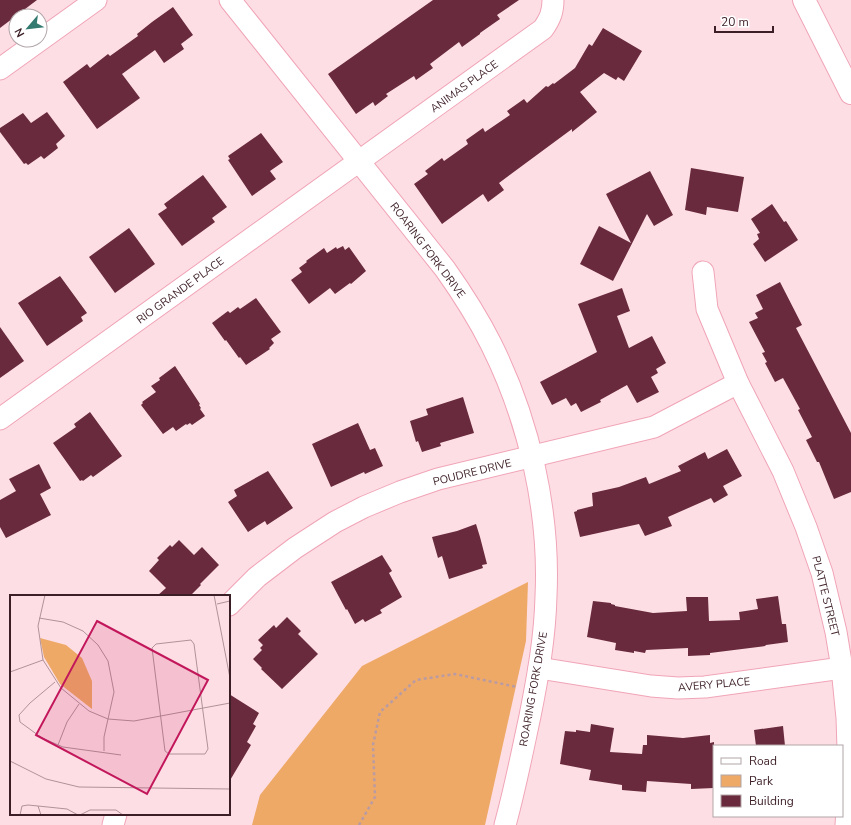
<svg xmlns="http://www.w3.org/2000/svg" width="851" height="825" font-family="'Nunito Sans',sans-serif">
  <style>
    .green { fill: #eea967 }
    .building { fill: #682a3c }
    .lines { fill: none; stroke-linecap: round; stroke-linejoin: round }
    .minor-casing { stroke: #f0a5b7; stroke-width: 23 }
    .secondary-casing { stroke: #f0a5b7; stroke-width: 24 }
    .path { stroke: #ba9ba2; stroke-width: 2.5; stroke-dasharray: 3 3; stroke-linecap: butt }
    .minor { stroke: #fff; stroke-width: 21 }
    .secondary { stroke: #fff; stroke-width: 22 }
    .labels { text-anchor: middle; stroke-width: 4; stroke-linejoin: round; paint-order: stroke }
    .street-label { font-size: 11px; fill: #3c1f26; stroke: #fff }
    .inset-road { fill: none; stroke: #b09299; stroke-width: 1 }
    .view { fill: #c2185b; fill-opacity: 0.15; stroke: #c2185b; stroke-width: 2 }
    .inset-edge { fill: none; stroke: #3c1f26; stroke-width: 2 }
  </style>
  <rect width="100%" height="100%" fill="#fedee5"/>
  <path class="green" d="M528,582L526,641L485,825H252L260,795L362,666Z"/>
  <g class="building">
    <path d="M0,0H37L0,28Z"/>
    <path d="M433,0H519L497,15L500,19L480,33V34L462,47L459,42L430,64L433,68L416,80L414,76L386,94L388,96L375,106L373,102L356,114L328,74Z"/>
    <path d="M173,7L193,35L181,44L184,49L164,63L155,50L122,74L140,98L97,129L63,82L87,64L90,68L108,54L110,56L138,36L137,34L152,22Z"/>
    <path d="M603,28L642,51L624,81L618,77L616,80L604,73L580,92L597,112L572,132V129L499,183L504,190L488,202L483,194L442,224L414,184L428,174L425,171L442,158L444,161L468,144L466,140L483,128L485,132L510,115L507,111L524,99L527,103L546,86L548,87L553,83L554,84L575,68L589,44L592,46Z"/>
    <path d="M47,112L65,136L56,144L58,148L44,159L41,156L28,165L26,163L24,164L0,132V128L23,113L31,123Z"/>
    <path d="M261,133L283,162L270,171L276,179L252,196L228,160L230,159L228,156Z"/>
    <path d="M691,168L744,177L738,212L707,207L706,215L685,210Z"/>
    <path d="M650,171L673,215L654,226L647,214L613,281L580,264L599,226L631,243L606,194Z"/>
    <path d="M203,175L227,207L212,218L215,222L182,246L158,214L167,208L164,204Z"/>
    <path d="M772,204L784,222L786,221L798,240L765,262L753,244L759,239L757,234L760,233L751,219Z"/>
    <path d="M129,228L155,264L115,293L89,257Z"/>
    <path d="M343,246L345,250L349,247L366,271L351,284L350,283L335,294L330,288L309,304L291,280L302,272L299,268L307,262L306,261L324,248L327,253L336,247L337,249Z"/>
    <path d="M60,276L87,313L81,317L83,321L47,346L18,303Z"/>
    <path d="M780,282L802,325L796,328L851,433V492L834,499L819,462H817L806,440L812,437L798,410L800,409L783,378L775,382L765,363L767,362L762,353L765,352L749,322L758,318L755,313L763,309L756,295Z"/>
    <path d="M622,288L630,311L617,316L629,348L652,336L666,363L656,369L658,373L651,377L659,392L637,403L627,385L600,400L601,402L581,412L576,403L571,406L566,398L552,405L540,382L597,352L578,304Z"/>
    <path d="M256,298L281,332L271,339L274,343L269,348L270,349L246,365L240,357L239,358L226,340L225,341L212,323L228,311L230,313L238,307L240,309Z"/>
    <path d="M0,327L24,361L0,378Z"/>
    <path d="M175,366L200,404L199,405L201,408L200,409L205,416L192,425L190,423L187,425L186,424L176,431L173,427L163,434L141,405L143,403L142,402L156,392L151,386L160,380L159,378Z"/>
    <path d="M463,397L474,433L440,443L441,446L422,452L418,441L416,442L410,421L428,415L426,409Z"/>
    <path d="M90,412L122,456L93,477L91,475L83,481L82,480L80,481L53,443L76,427L74,424Z"/>
    <path d="M358,423L370,450L375,448L383,466L365,474L364,472L331,487L312,444Z"/>
    <path d="M727,449L742,476L723,486L728,495L714,503L711,498L677,513L668,517L672,526L645,536L639,524L580,537L574,512L577,511V510L593,506L592,493L619,487L646,477L649,484L681,471L678,466L705,452L708,459Z"/>
    <path d="M39,464L51,488L40,494L51,515L6,538L0,527V500L16,491L9,479Z"/>
    <path d="M268,471L293,508L267,525L265,521L248,532L228,502L237,496L234,490Z"/>
    <path d="M476,524L480,537L487,564L482,565L483,568L449,579L442,556L438,558L432,537L457,531Z"/>
    <path d="M179,540L194,555L202,547L219,565L200,584L201,585L190,596H157L166,588L149,571L159,560L157,558L170,545L172,547Z"/>
    <path d="M382,555L392,571L389,573L402,597L380,610L382,613L365,622L363,619L355,624L347,609L346,610L331,582Z"/>
    <path d="M778,596L782,624H786L788,642L766,645L765,646L710,653V655L688,656V648L646,650L645,653L634,651V653L615,650L616,643L587,637L593,601L611,603V604L615,605V606L653,613L687,611L686,597H708L709,621L740,620L739,612L758,609L756,599Z"/>
    <path d="M287,617L301,631L298,634L318,654L282,689L261,669L262,668L253,659L262,650L260,648L263,645L258,640L274,625L276,628Z"/>
    <path d="M229,694L259,713L253,724L256,726L247,742L251,745L229,782Z"/>
    <path d="M591,724L614,728L610,752L642,754L643,745H647V735L683,738L710,735V743L714,742V788L691,789V784L647,781L646,792L622,790V785L589,780L591,770L560,764L565,731L576,732V730L590,732Z"/>
    <path d="M783,726L785,746H756L754,730Z"/>
  </g>
  <g class="lines">
    <g class="minor-casing">
      <g id="minor">
        <path d="M230,0L445,269C462,293 478,318 491,344C529,420 550,511 546,596C545,637 538,676 530,716C522,753 515,789 505,825"/>
        <path d="M0,69L96,0"/>
        <path d="M703,272L707,309L738,383L783,471L806,527L822,573L836,632L842,668L847,718L849,779L846,825"/>
        <path d="M0,419L543,29C550,19 553,12 553,0"/>
        <path d="M229,605L257,577L295,548L335,522L364,507L400,492L438,479L654,427L738,383"/>
        <path d="M539,668L651,686L678,688L705,687L842,668"/>
        <path d="M113,825L116,814"/>
      </g>
    </g>
    <g class="secondary-casing">
      <path id="secondary" d="M804,0L851,93"/>
    </g>
    <path class="path" d="M359,825L375,797L373,745L380,712L416,680L455,674L517,687"/>
    <use href="#minor" class="minor"/>
    <use href="#secondary" class="secondary"/>
  </g>
  <g class="labels">
    <g class="street-label">
      <text transform="translate(464 86) rotate(-36)" y="4">ANIMAS PLACE</text>
      <text transform="translate(428 250) rotate(53)" y="4">ROARING FORK DRIVE</text>
      <text transform="translate(180 290) rotate(-36)" y="4">RIO GRANDE PLACE</text>
      <text transform="translate(472 472) rotate(-14)" y="4">POUDRE DRIVE</text>
      <text transform="translate(826 596) rotate(76)" y="4">PLATTE STREET</text>
      <text transform="translate(714 684) rotate(-5)" y="4">AVERY PLACE</text>
      <text transform="translate(533 689) rotate(-80)" y="4">ROARING FORK DRIVE</text>
    </g>
  </g>
  <g transform="translate(10 595)">
    <rect width="220" height="220" fill="#fedee5"/>
    <path d="M30,43L56,50L72,63L82,86V114L50,89L34,62Z" fill="#eea967"/>
    <path class="inset-road" d="M35,0L28,31L33,65L51,93L79,116L98,124L124,126L220,108M204,0L220,83M207,9L220,6M29,23L53,27L73,36L88,50L98,66L104,97L94,142V156M181,45L184,49L198,154L195,159H159L155,156L142,53L146,49ZM0,77L33,65M45,87L20,108L9,120L10,127L32,143L53,152L111,160M48,150L57,127L69,109M0,166L36,184L69,192L220,194M28,211L57,214L68,220M10,220L12,211L18,210L28,211L31,220M70,220L80,215H106L113,220"/>
    <path class="view" d="M87,26L198,85L137,199L26,140Z"/>
    <rect width="220" height="220" class="inset-edge"/>
  </g>
  <rect x="713" y="745" width="130" height="72" fill="#ffffff" stroke="#b1a5a8"/>
  <rect x="721" y="758" width="20" height="6" fill="#ffffff" stroke="#b1a5a8"/>
  <text x="749" y="765" font-size="12" fill="#3c1f26">Road</text>
  <rect x="721" y="775" width="20" height="12" fill="#eea967" stroke="#b1a5a8"/>
  <text x="749" y="785" font-size="12" fill="#3c1f26">Park</text>
  <rect x="721" y="795" width="20" height="12" fill="#682a3c" stroke="#b1a5a8"/>
  <text x="749" y="805" font-size="12" fill="#3c1f26">Building</text>
  <g transform="translate(28 28) rotate(242)"><circle r="19" fill="#ffffff" stroke="#b1a5a8"/>
  <path d="M0-3L7 15L0 10L-7 15Z" fill="#337a70"/>
  <text y="-6" font-size="11" font-weight="bold" text-anchor="middle" fill="#3c1f26">N</text>
  </g>
  <path d="M715 26v6h58v-6" fill="none" stroke="#3c1f26" stroke-width="2"/>
  <text x="721" y="26" font-size="12" fill="#3c1f26" stroke="#ffffff" stroke-width="3" paint-order="stroke">20 m</text>
</svg>
